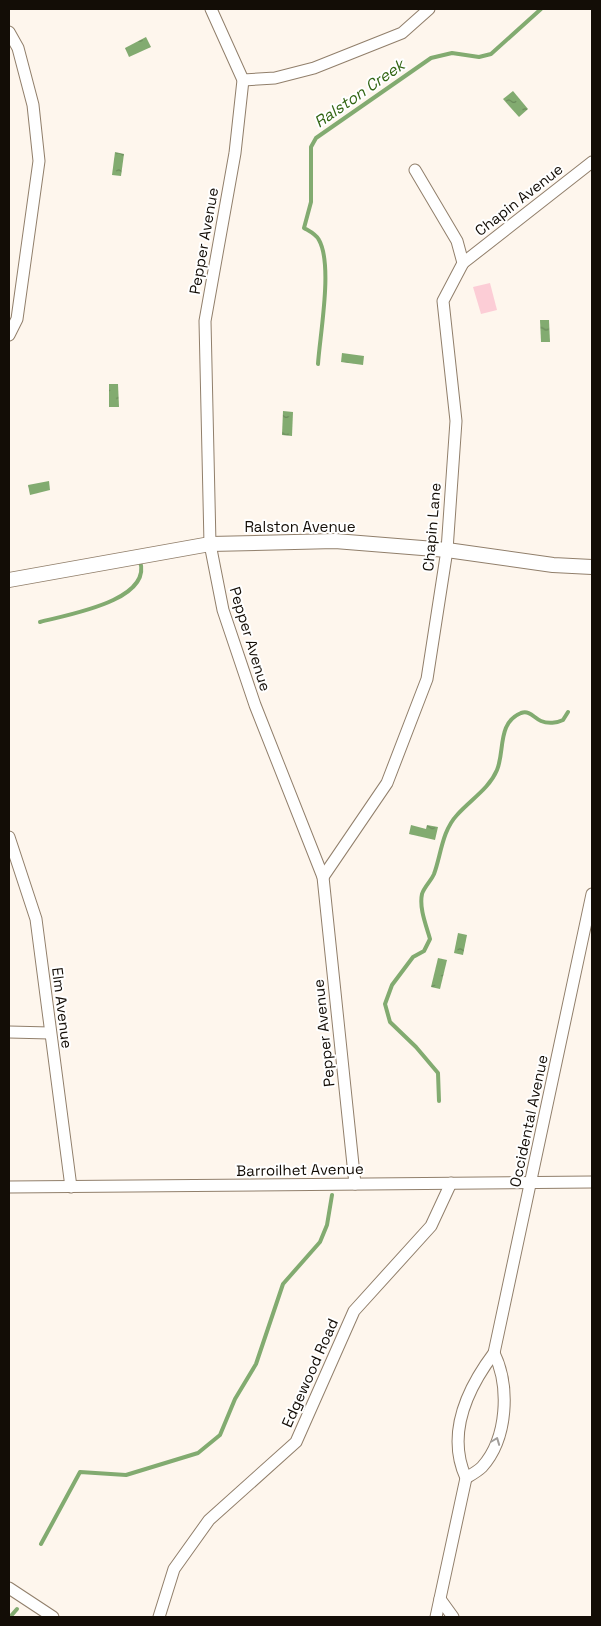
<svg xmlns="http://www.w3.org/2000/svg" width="601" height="1626" font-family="'Space Grotesk',sans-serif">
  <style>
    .green { fill: #fccdd6 }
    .water { fill: url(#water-ripples) }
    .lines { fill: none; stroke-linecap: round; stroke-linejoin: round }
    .stream { stroke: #82ab70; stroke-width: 4 }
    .minor-casing { stroke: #917f6b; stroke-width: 13 }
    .tertiary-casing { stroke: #917f6b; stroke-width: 16 }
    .minor { stroke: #fff; stroke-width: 11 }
    .tertiary { stroke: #fff; stroke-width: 14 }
    .oneway { stroke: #a19e9b }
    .labels { text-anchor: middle; stroke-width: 4; stroke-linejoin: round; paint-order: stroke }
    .street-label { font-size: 15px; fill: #130d06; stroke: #fff }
    .water-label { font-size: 16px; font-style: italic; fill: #326513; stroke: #fff }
  </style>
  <defs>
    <pattern id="water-ripples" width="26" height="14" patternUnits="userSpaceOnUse" patternTransform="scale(1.25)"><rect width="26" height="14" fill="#82ab70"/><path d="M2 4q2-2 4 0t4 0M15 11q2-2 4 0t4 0" fill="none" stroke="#698a5a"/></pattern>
  </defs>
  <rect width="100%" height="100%" fill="#fef6ed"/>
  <path class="green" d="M490,283L497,310L481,314L473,287Z"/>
  <g class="water">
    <path d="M146,37L151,47L129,57L125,48Z"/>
    <path d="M513,91L528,109L519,117L503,99Z"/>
    <path d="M115,152L124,154L121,176L112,175Z"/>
    <path d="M540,320H549L550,342H541Z"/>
    <path d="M342,353L364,356L363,365L341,362Z"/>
    <path d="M109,384H118L119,407H109Z"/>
    <path d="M283,411L293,412L292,436L282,435Z"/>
    <path d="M49,481L50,490L30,495L28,485Z"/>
    <path d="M411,825L426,829L427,825L438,827L435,840L409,834Z"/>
    <path d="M458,933L467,935L463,955L454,953Z"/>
    <path d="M438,958L447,960L440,989L431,987Z"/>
  </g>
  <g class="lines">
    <g class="stream">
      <path d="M318,364C320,334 333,265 319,240C316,234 309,231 304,228L311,202V147L316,138L431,58L452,53L479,57L491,54L541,9"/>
      <path d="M40,622C66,615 153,601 140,561"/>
      <path d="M439,1101L438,1073L416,1047L390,1022L385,1004L392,985L413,957L424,951L430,939C426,925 419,908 422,894C424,887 431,881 434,874C441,855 442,831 457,815C470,800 489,789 497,770C505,751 497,723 521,713C530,710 534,718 541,721C548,724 557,723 563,720L568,712"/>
      <path d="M41,1544L80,1472L126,1475L198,1453L220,1435L235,1399L256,1364L283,1284L320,1242L327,1225L332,1195"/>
      <path d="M10,1617L17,1609"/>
    </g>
    <g class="minor-casing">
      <g id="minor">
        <path d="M211,9L243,80L235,153L205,321L210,544L223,610L255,705L323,877L355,1184"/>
        <path d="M9,32L18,48L33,105L39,161L17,319L9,335"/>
        <path d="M243,80L275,78L314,68L402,33L429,9"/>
        <path d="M463,263L592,162"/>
        <path d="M9,837L36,919L71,1187"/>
        <path d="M323,877L387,783L427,679L447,550L456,421L443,301L463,263L457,241L415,170"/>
        <path d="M9,1032L50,1033"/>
        <path d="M9,1187L592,1182"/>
        <path d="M466,1478C471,1475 478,1471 482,1467C508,1438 510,1386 494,1353"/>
        <path d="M9,1588L53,1617"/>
        <path d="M440,1599L453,1617"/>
        <path d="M159,1617L174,1569L209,1520L296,1442L354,1311L431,1226L451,1183"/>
        <path d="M436,1617L466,1478C446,1434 467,1389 494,1353L592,894"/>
      </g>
    </g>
    <g class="tertiary-casing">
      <path id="tertiary" d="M9,580L210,544L335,541L447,550L553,565L592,567"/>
    </g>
    <use href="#minor" class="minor"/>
    <use href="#tertiary" class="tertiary"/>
  </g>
  <defs><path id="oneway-chevron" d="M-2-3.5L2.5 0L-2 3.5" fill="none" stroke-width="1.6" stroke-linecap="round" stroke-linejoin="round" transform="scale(1.25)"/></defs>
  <use class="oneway" href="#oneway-chevron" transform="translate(496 1441) rotate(-69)"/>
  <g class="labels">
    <g class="street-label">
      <text transform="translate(519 200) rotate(-38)" y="5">Chapin Avenue</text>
      <text transform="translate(204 241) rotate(-80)" y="5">Pepper Avenue</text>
      <text x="300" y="532">Ralston Avenue</text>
      <text transform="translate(432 527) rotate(-85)" y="5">Chapin Lane</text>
      <text transform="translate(250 639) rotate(73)" y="5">Pepper Avenue</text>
      <text transform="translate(62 1008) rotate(83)" y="5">Elm Avenue</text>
      <text transform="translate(324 1033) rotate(-96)" y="5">Pepper Avenue</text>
      <text transform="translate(529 1121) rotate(-78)" y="5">Occidental Avenue</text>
      <text transform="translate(300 1170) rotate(-1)" y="5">Barroilhet Avenue</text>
      <text transform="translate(310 1373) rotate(-66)" y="5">Edgewood Road</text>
    </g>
    <g class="water-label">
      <text transform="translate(359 93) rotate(-35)" y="6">Ralston Creek</text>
    </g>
  </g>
  <rect width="601" height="1626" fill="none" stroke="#130d06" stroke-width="20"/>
</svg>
